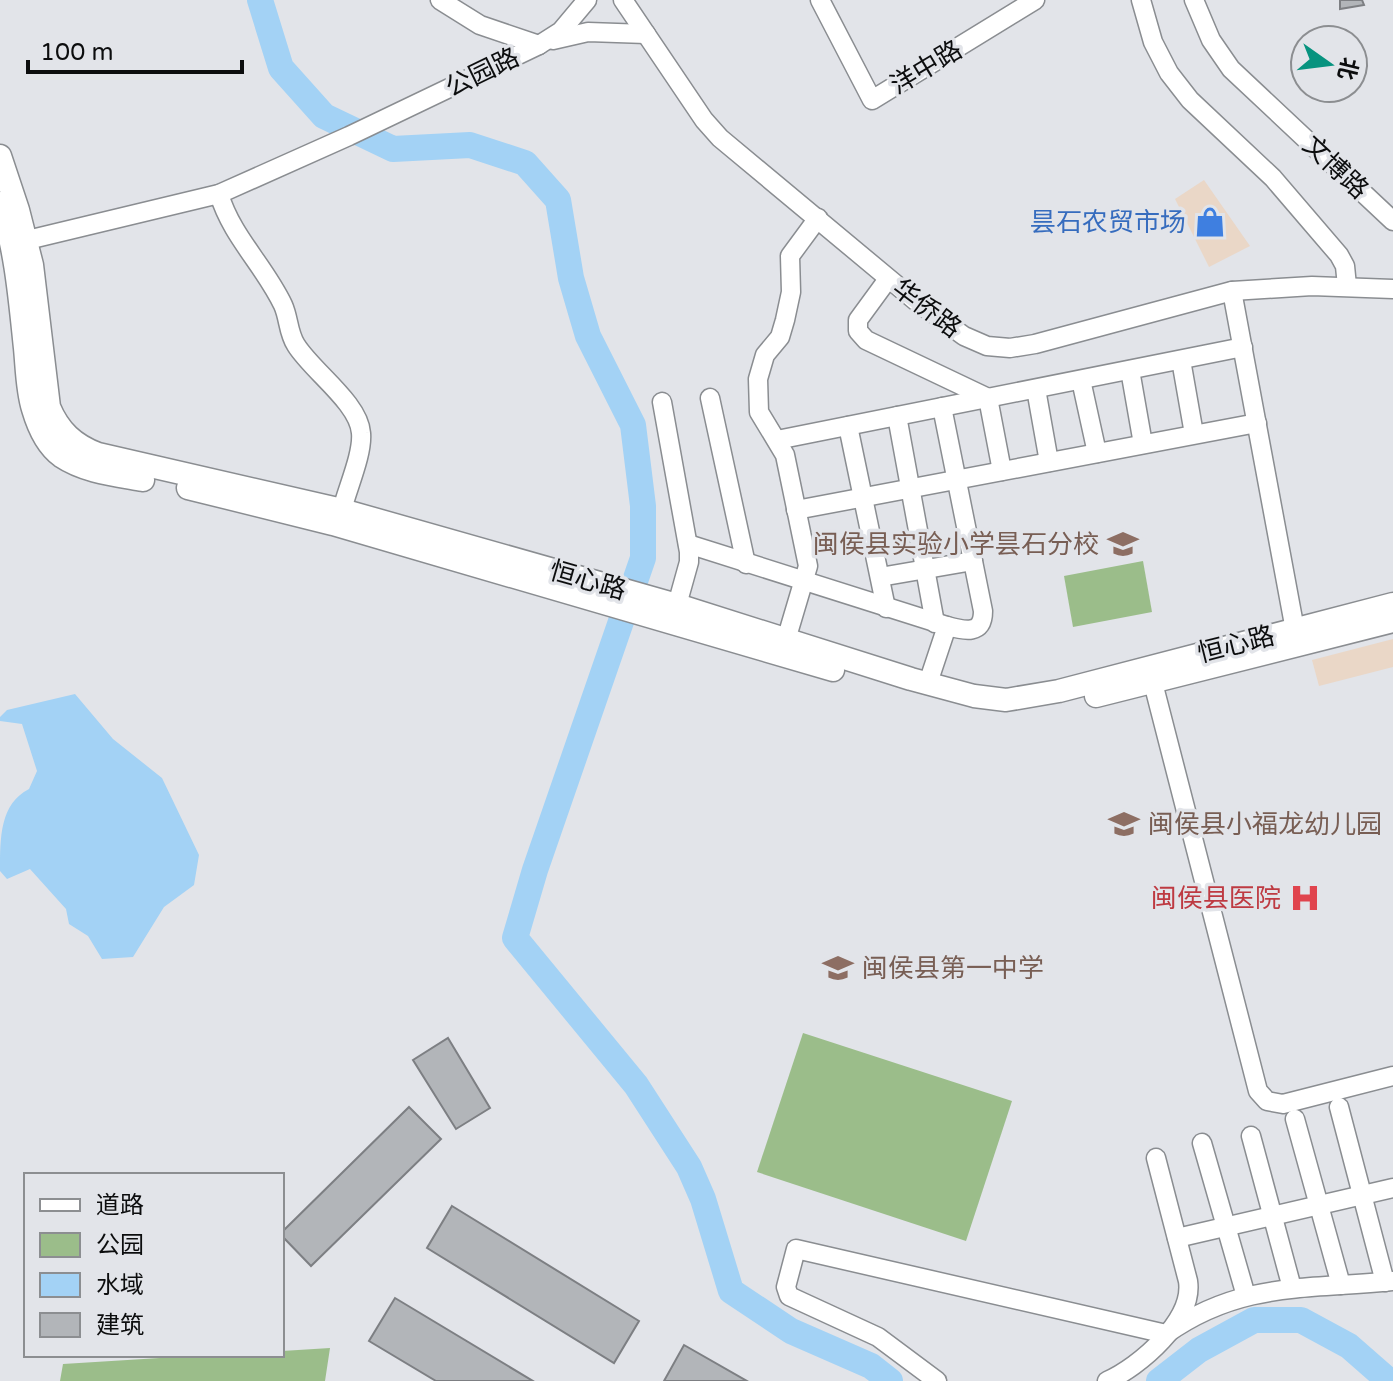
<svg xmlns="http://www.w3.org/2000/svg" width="1393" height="1381" font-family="'Varela Round','Noto Sans SC',sans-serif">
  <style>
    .commercial { fill: #ead7c7 }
    .green { fill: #9bbd8a }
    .water { fill: #a3d2f5 }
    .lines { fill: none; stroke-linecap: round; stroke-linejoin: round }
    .river { stroke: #a3d2f5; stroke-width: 26 }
    .building { fill: #b2b5b9; stroke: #7d7f83; stroke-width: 2 }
    .minor-casing { stroke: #8a8d91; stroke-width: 21 }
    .major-casing { stroke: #8a8d91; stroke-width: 25 }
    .minor { stroke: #fff; stroke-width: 18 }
    .major { stroke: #fff; stroke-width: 22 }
    .labels { text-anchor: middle; stroke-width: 7; stroke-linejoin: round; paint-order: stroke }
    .street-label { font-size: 26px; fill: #0c0d0e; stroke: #e2e4e9 }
    .shop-label { font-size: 26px; fill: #366cbe; stroke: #e2e4e9; text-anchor: end }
    .education-label { font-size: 26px; fill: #785e54; stroke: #e2e4e9; text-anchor: start }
    .health-label { font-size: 26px; fill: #be3a42; stroke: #e2e4e9; text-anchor: end }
  </style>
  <rect width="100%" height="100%" fill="#e2e4e9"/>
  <g class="commercial">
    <path d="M1204,180L1250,246L1209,267L1175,199Z"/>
    <path d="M1393,639V667L1319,686L1312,660Z"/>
  </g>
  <g class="green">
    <path d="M1143,561L1152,612L1073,627L1064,576Z"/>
    <path d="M803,1033L1012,1101L966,1241L757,1172Z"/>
    <path d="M330,1348L325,1381H60L63,1364L208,1355H282V1351Z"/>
  </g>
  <path class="water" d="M75,694L113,739L162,778L199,855L194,885L164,907L133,957L102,959L88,936L69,924L66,909L30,869L7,879L0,871C0,837 0,804 29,789L37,771L22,724L0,721V717L7,710Z"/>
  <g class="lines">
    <g class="river">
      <path d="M260,0L281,68L324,116L393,149L470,145L525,163L558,200L571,278L588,336L633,425L643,506V558L535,870L515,938L636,1085L689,1167L703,1199L731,1291L791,1331L871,1366L890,1381"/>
      <path d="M1159,1381L1199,1350L1254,1320H1301L1349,1346L1389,1381"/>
    </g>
  </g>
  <g class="building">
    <path d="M1340,0H1362L1364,5L1340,9Z"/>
    <path d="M448,1038L490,1108L456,1129L413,1060Z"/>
    <path d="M409,1107L441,1139L311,1266L282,1236V1232Z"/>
    <path d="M452,1206L639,1321L614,1363L427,1248Z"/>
    <path d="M395,1298L533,1381H436L369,1341Z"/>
    <path d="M684,1345L747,1381H664Z"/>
  </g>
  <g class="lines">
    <g class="minor-casing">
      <g id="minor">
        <path d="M440,0L480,25L539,45"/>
        <path d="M623,0L704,120L720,138L917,302L964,336L987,346L1010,348L1035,344L1232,291L1312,286L1393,289"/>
        <path d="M820,0L872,100L1035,0"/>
        <path d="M1141,0L1153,42L1169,73L1190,100L1273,178L1339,255L1345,266L1347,286"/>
        <path d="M1194,0L1211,40L1231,69L1393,221"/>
        <path d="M553,40L588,32L646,34"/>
        <path d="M219,194C232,237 264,265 283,305C289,318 288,333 296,345C312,371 359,403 361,433C363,454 347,489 342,510"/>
        <path d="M15,243L219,194L349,136L539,45L561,31L587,0"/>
        <path d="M888,279L858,320V331L866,340L988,398L1002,471"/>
        <path d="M1232,291L1295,630"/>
        <path d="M1181,360L1194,434"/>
        <path d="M1130,370L1143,444"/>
        <path d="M1081,380L1097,453"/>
        <path d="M1036,389L1049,462"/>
        <path d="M710,398L746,564"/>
        <path d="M662,402L689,552V562L677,605"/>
        <path d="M897,416L935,623"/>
        <path d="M848,426L886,608"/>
        <path d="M777,440L1243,347"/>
        <path d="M796,510L1257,423"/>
        <path d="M688,544L947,626C965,631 983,635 983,611L942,407"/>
        <path d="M880,577L973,561"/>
        <path d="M786,640L808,566L785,455L759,412L758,379L765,355L780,337L785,320L791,292L790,256L818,218"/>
        <path d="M1150,671L1258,1091L1267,1101L1283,1104L1393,1076"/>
        <path d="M928,683L947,626"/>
        <path d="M1339,1107L1385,1282"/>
        <path d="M1295,1119L1341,1285"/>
        <path d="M1251,1136L1292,1288"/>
        <path d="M1202,1143L1246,1296"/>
        <path d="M1177,1238L1393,1188"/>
        <path d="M937,1381L878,1337L789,1296L786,1287L796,1249L1166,1334C1241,1281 1307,1290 1393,1281"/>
        <path d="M1107,1381C1139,1367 1194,1320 1188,1281L1156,1158"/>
      </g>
    </g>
    <g class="major-casing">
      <g id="major">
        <path d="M0,156L18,210L32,265L49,407C59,431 74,445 98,454L342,510L677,605L911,679L974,696L1006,700L1059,691L1393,604"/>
        <path d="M0,203C16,248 20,301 25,348C27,368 27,390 33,409C38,426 46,445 61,456C85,472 115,475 143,480"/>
        <path d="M188,488L333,524L833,670"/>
        <path d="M1096,696L1393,621"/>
      </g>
    </g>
    <use href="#minor" class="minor"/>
    <use href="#major" class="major"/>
  </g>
  <defs>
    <g id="shop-bare" transform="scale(2.4)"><path d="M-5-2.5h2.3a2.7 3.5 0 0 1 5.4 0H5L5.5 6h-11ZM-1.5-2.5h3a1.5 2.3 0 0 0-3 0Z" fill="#3f7fe0" stroke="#e2e4e9" stroke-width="2.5" paint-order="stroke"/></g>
    <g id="school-bare" transform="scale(2.4)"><path d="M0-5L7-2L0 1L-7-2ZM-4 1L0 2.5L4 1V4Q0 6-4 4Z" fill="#8d6e63" stroke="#e2e4e9" stroke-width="2.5" paint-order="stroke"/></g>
    <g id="hospital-bare" transform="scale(2.4)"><path d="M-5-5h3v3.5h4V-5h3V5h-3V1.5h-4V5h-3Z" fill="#e0444e" stroke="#e2e4e9" stroke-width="2.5" paint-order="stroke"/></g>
  </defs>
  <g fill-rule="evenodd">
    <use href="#shop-bare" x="1210" y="222"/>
    <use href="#school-bare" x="1123" y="544"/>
    <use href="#school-bare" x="1124" y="824"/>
    <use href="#hospital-bare" x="1305" y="898"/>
    <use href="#school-bare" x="838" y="968"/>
  </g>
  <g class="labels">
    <g class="street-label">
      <text transform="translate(926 67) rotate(-31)" y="9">洋中路</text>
      <text transform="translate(482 72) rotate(-26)" y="9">公园路</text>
      <text transform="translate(1336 167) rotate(43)" y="9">文博路</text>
      <text transform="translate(927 308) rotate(37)" y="9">华侨路</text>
      <text transform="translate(588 580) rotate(16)" y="9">恒心路</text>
      <text transform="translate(1236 644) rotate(-14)" y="9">恒心路</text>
    </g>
    <g class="shop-label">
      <text x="1186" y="231">昙石农贸市场</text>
    </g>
    <g class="education-label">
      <text x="1099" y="553" text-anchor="end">闽侯县实验小学昙石分校</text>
      <text x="1148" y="833">闽侯县小福龙幼儿园</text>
      <text x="862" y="977">闽侯县第一中学</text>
    </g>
    <g class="health-label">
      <text x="1281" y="907">闽侯县医院</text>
    </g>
  </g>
  <rect x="24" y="1173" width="260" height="184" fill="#e2e4e9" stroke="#8c8e91" stroke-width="2"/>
  <rect x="40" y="1199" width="40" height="12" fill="#ffffff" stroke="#8c8e91" stroke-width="2"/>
  <text x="96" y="1213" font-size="24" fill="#0c0d0e">道路</text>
  <rect x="40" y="1233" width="40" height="24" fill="#9bbd8a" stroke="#8c8e91" stroke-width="2"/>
  <text x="96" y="1253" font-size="24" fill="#0c0d0e">公园</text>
  <rect x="40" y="1273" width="40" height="24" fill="#a3d2f5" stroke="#8c8e91" stroke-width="2"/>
  <text x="96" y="1293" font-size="24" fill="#0c0d0e">水域</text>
  <rect x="40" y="1313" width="40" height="24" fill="#b2b5b9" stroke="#8c8e91" stroke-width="2"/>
  <text x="96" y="1333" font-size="24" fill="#0c0d0e">建筑</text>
  <g transform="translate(1329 64) rotate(104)"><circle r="38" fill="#e2e4e9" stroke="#8c8e91" stroke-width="2"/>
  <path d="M0-6L14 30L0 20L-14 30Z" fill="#07937f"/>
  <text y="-12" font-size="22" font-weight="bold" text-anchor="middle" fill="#0c0d0e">北</text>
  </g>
  <path d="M28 60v12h214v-12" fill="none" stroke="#0c0d0e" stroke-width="4"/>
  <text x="40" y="60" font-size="24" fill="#0c0d0e" stroke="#e2e4e9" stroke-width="6" paint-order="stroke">100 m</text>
</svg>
